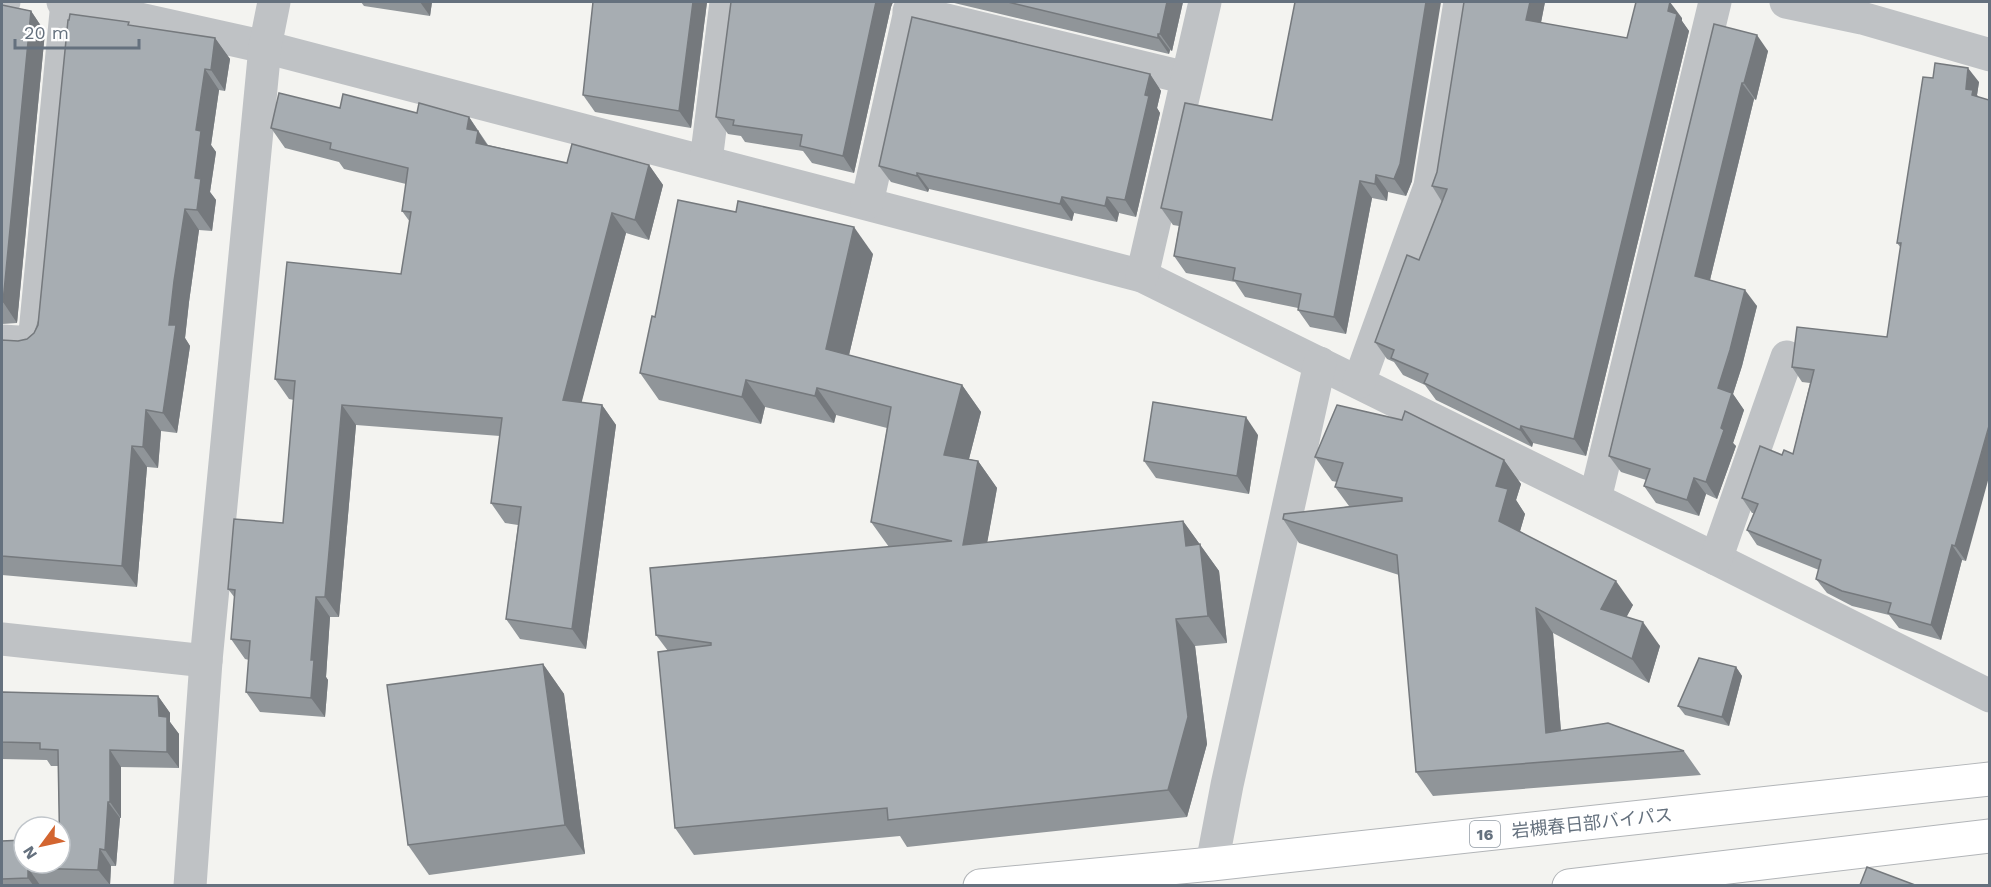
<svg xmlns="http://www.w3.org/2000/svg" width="1991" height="887" font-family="'Work Sans','Noto Sans JP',sans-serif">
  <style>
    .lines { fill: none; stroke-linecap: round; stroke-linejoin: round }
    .highway-casing { stroke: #b2b5b8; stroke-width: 35 }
    .minor { stroke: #bfc2c5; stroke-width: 33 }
    .highway { stroke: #fff; stroke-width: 33 }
    .wall { fill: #909599 }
    .shaded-wall { fill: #75797d }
    .building { fill: #a7adb2; stroke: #75797d; stroke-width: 1.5 }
    .labels { text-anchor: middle; stroke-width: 6; stroke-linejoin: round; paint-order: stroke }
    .shield { fill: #fff; stroke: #939ca5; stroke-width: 1.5 }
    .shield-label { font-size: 16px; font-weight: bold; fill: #65717e }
    .street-label { font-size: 18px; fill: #65717e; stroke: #fff }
  </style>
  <rect width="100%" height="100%" fill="#f3f3f0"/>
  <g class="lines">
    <g class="highway-casing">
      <g id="highway">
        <path d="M980,886L1212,864L1990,779"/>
        <path d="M1569,886L1990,836"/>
      </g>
    </g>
    <g class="minor">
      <path d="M2,2H4"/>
      <path d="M63,2L265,47L1142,276L1716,559L1990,696"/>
      <path d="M1786,2L1862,18L1990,55"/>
      <path d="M909,11L1187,78"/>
      <path d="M706,161L726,2"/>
      <path d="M867,203L912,2"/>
      <path d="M1142,276L1205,2"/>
      <path d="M2,341L34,343L67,2"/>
      <path d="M1359,382L1430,186L1460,2"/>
      <path d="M1595,499L1715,2"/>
      <path d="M1716,559L1787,357"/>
      <path d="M2,639L206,661"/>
      <path d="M1212,864L1227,785L1320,363"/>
      <path d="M190,886L206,661L265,47L274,2"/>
    </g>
    <use href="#highway" class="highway"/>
  </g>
  <g class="wall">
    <path d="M361,2H432L430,16L364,6Z"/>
    <path d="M593,2H707L691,128L595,112L583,95Z"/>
    <path d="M731,2H893L891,7L854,173L812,163L803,151L745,142L741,136L728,134L716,117Z"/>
    <path d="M950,2H1183L1172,51L1170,50L1169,54Z"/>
    <path d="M1464,2H1545L1541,23L1627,38L1682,18V21L1689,31L1586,456L1533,443L1532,447L1436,400L1425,385L1403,375L1394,362L1387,359L1375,342L1419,260L1442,202L1432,186L1437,172Z"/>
    <path d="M2,5L31,11L45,32L17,323L2,324Z"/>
    <path d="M1714,24L1768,51L1756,100L1754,99L1710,280L1757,306L1742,366L1733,394L1744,410L1733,443L1736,446L1717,499L1706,494L1699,516L1656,503L1644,486L1646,480L1621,472L1609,456Z"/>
    <path d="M131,26L215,38L230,59L225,91L219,90L211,145L216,152L210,192L216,200L212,231L199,230L189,302L185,338L190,346L177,433L161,431L158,468L147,467L137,587L2,575V340L18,341L27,339L34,333Z"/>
    <path d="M1150,74L1161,91L1157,108L1160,113L1136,217L1119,213L1117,222L1074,213L1072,221L929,189L928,192L891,182L879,166Z"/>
    <path d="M1933,78L1979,82L1977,95L1978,97L1966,561L1962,560L1941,640L1899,628L1889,615L1852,606L1827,593L1816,579L1819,570L1757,545L1747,530L1754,513H1752L1742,498L1782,455L1793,454L1810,383L1802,382L1792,367L1887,337L1901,248L1897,243Z"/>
    <path d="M1185,103L1412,181L1406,196L1388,192L1387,201L1372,198L1346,334L1310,327L1298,310V308L1245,297L1235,282L1186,273L1174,256L1179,226L1173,225L1161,208Z"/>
    <path d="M340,108L469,117L488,145L567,163L649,165L663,185L649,240L626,233L581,403L602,405L616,425L586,649L520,639L506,619L518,525L505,523L491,503L500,436L356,425L339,617H330L326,677L328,680L325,717L260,712L246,692L249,660L245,659L231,639L235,598L228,589L283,523L294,400L289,399L275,379L401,274L410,222L402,211L406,184L344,169L339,162L285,148L271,128Z"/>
    <path d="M873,254L849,355L962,385L981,412L969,459L978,461L997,488L987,542L1183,521L1219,571L1227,643L1195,646L1207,744L1187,817L907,847L900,836L694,855L675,828L668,651L656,635L889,547L871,522L887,428L836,415L834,423L765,407L761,424L659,400L640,373L655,317Z"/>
    <path d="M1258,435L1249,494L1156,478L1144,461Z"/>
    <path d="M1315,457L1504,460L1521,484L1516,500L1525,514L1520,531L1633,605L1626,617L1660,646L1649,683L1553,633L1561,731L1684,751L1701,775L1433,796L1416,772L1399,575L1299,543L1283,519L1349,506L1335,487L1337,482L1332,481Z"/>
    <path d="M543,664L564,694L585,854L429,875L408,845Z"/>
    <path d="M1736,667L1742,676L1729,726L1685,715L1678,706Z"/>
    <path d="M2,692L158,696L170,713V722L179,734V768L121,767V818H120L116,866H111L110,885H2V841L60,863L58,766H51L47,760L2,759Z"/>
  </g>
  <g class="shaded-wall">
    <path d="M420,2H432L430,16Z"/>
    <path d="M693,2H707L691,128L679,111Z"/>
    <path d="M876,2H893L891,7L854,173L843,156Z"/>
    <path d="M1167,2H1183L1172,51L1160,34Z"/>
    <path d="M1426,2H1441L1412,181L1406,196L1394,179Z"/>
    <path d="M1530,2H1545L1538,37L1526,20Z"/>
    <path d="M1670,2L1682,18V21L1689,31L1586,456L1574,439Z"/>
    <path d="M31,11L45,32L17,323L3,302Z"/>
    <path d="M1158,34L1170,50L1169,54L1158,38Z"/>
    <path d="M1757,35L1768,51L1756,100L1744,83Z"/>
    <path d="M215,38L230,59L225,91L211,70Z"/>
    <path d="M1968,68L1979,82L1977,95L1983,105L1966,89Z"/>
    <path d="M205,69L219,90L211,145L216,152L210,192L216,200L212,231L197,210L195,178L196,130Z"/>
    <path d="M1150,74L1161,91L1157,108L1160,113L1136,217L1125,200Z"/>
    <path d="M1742,83L1754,99L1707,292L1695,276Z"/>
    <path d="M469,117L491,151L490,163L467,129Z"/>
    <path d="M649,165L663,185L649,240L635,220Z"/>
    <path d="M917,173L929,189L928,192L917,176Z"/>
    <path d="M1376,175L1388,192L1387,201L1375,184Z"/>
    <path d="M1360,181L1372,198L1346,334L1334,317Z"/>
    <path d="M1062,197L1074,213L1072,221L1060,204Z"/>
    <path d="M1107,197L1119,213L1117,222L1105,206Z"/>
    <path d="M185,209L199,230L189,302L185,338L190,346L177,433L163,413L169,325L174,281Z"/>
    <path d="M612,213L626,233L577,420L563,400Z"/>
    <path d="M854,227L873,254L844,376L826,349Z"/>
    <path d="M1745,290L1757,306L1742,366L1733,394L1744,410L1733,443L1736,446L1717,499L1706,482L1721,428L1718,388Z"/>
    <path d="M746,380L765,407L761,424L742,397Z"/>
    <path d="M962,385L981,412L963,482L944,455Z"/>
    <path d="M817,388L836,415L834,423L815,396Z"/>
    <path d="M342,405L356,425L339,617L325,597Z"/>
    <path d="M602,405L616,425L586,649L572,629Z"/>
    <path d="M146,410L161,431L158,468L143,447Z"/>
    <path d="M1246,417L1258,435L1249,494L1237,476Z"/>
    <path d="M1521,426L1533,443L1532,447L1520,430Z"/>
    <path d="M1989,426V477L1966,561L1955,546Z"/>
    <path d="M132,446L147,467L137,587L122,566Z"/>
    <path d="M1504,460L1521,484L1516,500L1525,514L1516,545L1499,521L1496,486Z"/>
    <path d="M978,461L997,488L982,572L963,545Z"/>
    <path d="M1694,478L1706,494L1699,516L1687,500Z"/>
    <path d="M1183,521L1219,571L1227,643L1208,616L1186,546Z"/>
    <path d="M1952,545L1962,560L1941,640L1931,625Z"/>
    <path d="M1616,581L1633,605L1618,633L1601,609Z"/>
    <path d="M316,597L330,617L326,677L328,680L325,717L311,698V660Z"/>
    <path d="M1536,608L1553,633L1563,757L1546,733Z"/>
    <path d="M1176,619L1195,646L1207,744L1187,817L1168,790Z"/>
    <path d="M1643,622L1660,646L1649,683L1632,659Z"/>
    <path d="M543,664L564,694L585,854L565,825Z"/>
    <path d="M1736,667L1742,676L1729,726L1722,717Z"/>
    <path d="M158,696L170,713V722L179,734V768L167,752L159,716Z"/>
    <path d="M110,750L121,767V818L110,802Z"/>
    <path d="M108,802L120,818L116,866L105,850Z"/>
    <path d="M100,849L111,866L110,885L98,870Z"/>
    <path d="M28,868L40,885H33L28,878Z"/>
  </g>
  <g class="building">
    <path d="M593,2H693L679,111L583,95Z"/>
    <path d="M731,2H876L843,156L800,146L802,135L733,125L734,120L716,117Z"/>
    <path d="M1008,2H1167L1160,34H1158V38Z"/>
    <path d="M1295,2H1426L1400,164L1394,179L1376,175L1375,184L1360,181L1334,317L1298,310L1301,294L1233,280L1235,268L1174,256L1182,212L1161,208L1185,103L1272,120Z"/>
    <path d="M1464,2H1530L1526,20L1627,38L1636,2H1670L1668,11L1677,14L1574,439L1521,426L1520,430L1424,383L1428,374L1391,358L1394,350L1375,342L1407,255L1419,260L1447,189L1432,186L1437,172Z"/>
    <path d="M2,5L31,11L3,302H2Z"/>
    <path d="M70,14L129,22L128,25L215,38L211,70L205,69L196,130L201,131L195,178L201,179L197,210L185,209L174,281L169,325H176L163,413L146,410L143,447L132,446L122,566L2,556V340L18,341L27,339L34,333L38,325L68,20H69Z"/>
    <path d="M912,17L1150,74L1145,95L1149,96L1125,200L1107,197L1105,206L1062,197L1060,204L917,173V176L879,166Z"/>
    <path d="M1714,24L1757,35L1744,83H1742L1695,276L1745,290L1730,350L1718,388L1732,393L1721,428L1724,430L1706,482L1694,478L1687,500L1644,486L1650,469L1609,456Z"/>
    <path d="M1935,63L1968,68L1966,89L1973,90L1972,95L1989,100V426L1955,546L1952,545L1931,625L1888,613L1891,603L1842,591L1816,579L1821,560L1747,530L1758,504L1742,498L1760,446L1782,455L1784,450L1793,454L1814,370L1792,367L1797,327L1887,337L1901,243H1897L1923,77L1933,78Z"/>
    <path d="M279,93L340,108L343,94L417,113L419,103L469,117L467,129L478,131L476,143L567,163L572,144L649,165L635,220L612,213L563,400L602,405L572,629L506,619L521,507L491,503L502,418L342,405L325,597H316L311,660H314L311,698L246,692L250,641L231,639L235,590L228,589L234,519L283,523L295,381L275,379L287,262L401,274L411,212L402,211L408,168L330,149L331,143L271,128Z"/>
    <path d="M678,200L736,212L738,201L854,227L826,349L962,385L944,455L978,461L963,545L1183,521L1186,546L1200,544L1208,616L1176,619L1188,717L1168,790L888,820L887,808L675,828L658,652L711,645V643L656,635L650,568L952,541L871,522L891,407L817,388L815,396L746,380L742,397L640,373L652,316L655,317Z"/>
    <path d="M1153,402L1246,417L1237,476L1144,461Z"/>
    <path d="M1337,405L1402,420L1405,411L1504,460L1496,486L1508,489L1499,521L1616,581L1601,609L1643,622L1632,659L1536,608L1546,733L1608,723L1684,751L1416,772L1397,555L1283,519L1284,514L1402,501V498L1335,487L1343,463L1315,457Z"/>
    <path d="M1699,658L1736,667L1722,717L1678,706Z"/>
    <path d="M543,664L565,825L408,845L387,685Z"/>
    <path d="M2,692L158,696L159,716L167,717V752L110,750V802H108L105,850L100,849L98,870L28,868V878L2,879V841L24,840V863H60L58,750L40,749V743L2,742Z"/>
    <path d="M1867,867L1915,885H1860Z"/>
  </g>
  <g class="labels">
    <rect class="shield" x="1470" y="821" width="30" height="26" rx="4.5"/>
    <g class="shield-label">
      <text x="1485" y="840">16</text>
    </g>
    <g class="street-label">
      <text transform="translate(1592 823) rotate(-6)" y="6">岩槻春日部バイパス</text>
    </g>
  </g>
  <rect width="1991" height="887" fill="none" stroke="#65717e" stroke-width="6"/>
  <g transform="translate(42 845) rotate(237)"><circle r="28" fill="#ffffff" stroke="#c1c6cb" stroke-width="1.5"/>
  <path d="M0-4.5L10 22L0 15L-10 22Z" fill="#d36530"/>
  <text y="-9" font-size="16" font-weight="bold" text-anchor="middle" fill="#65717e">N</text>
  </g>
  <path d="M15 39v9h124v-9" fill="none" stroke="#65717e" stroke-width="3"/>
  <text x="24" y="39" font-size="18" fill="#65717e" stroke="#ffffff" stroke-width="4.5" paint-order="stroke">20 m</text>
</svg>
